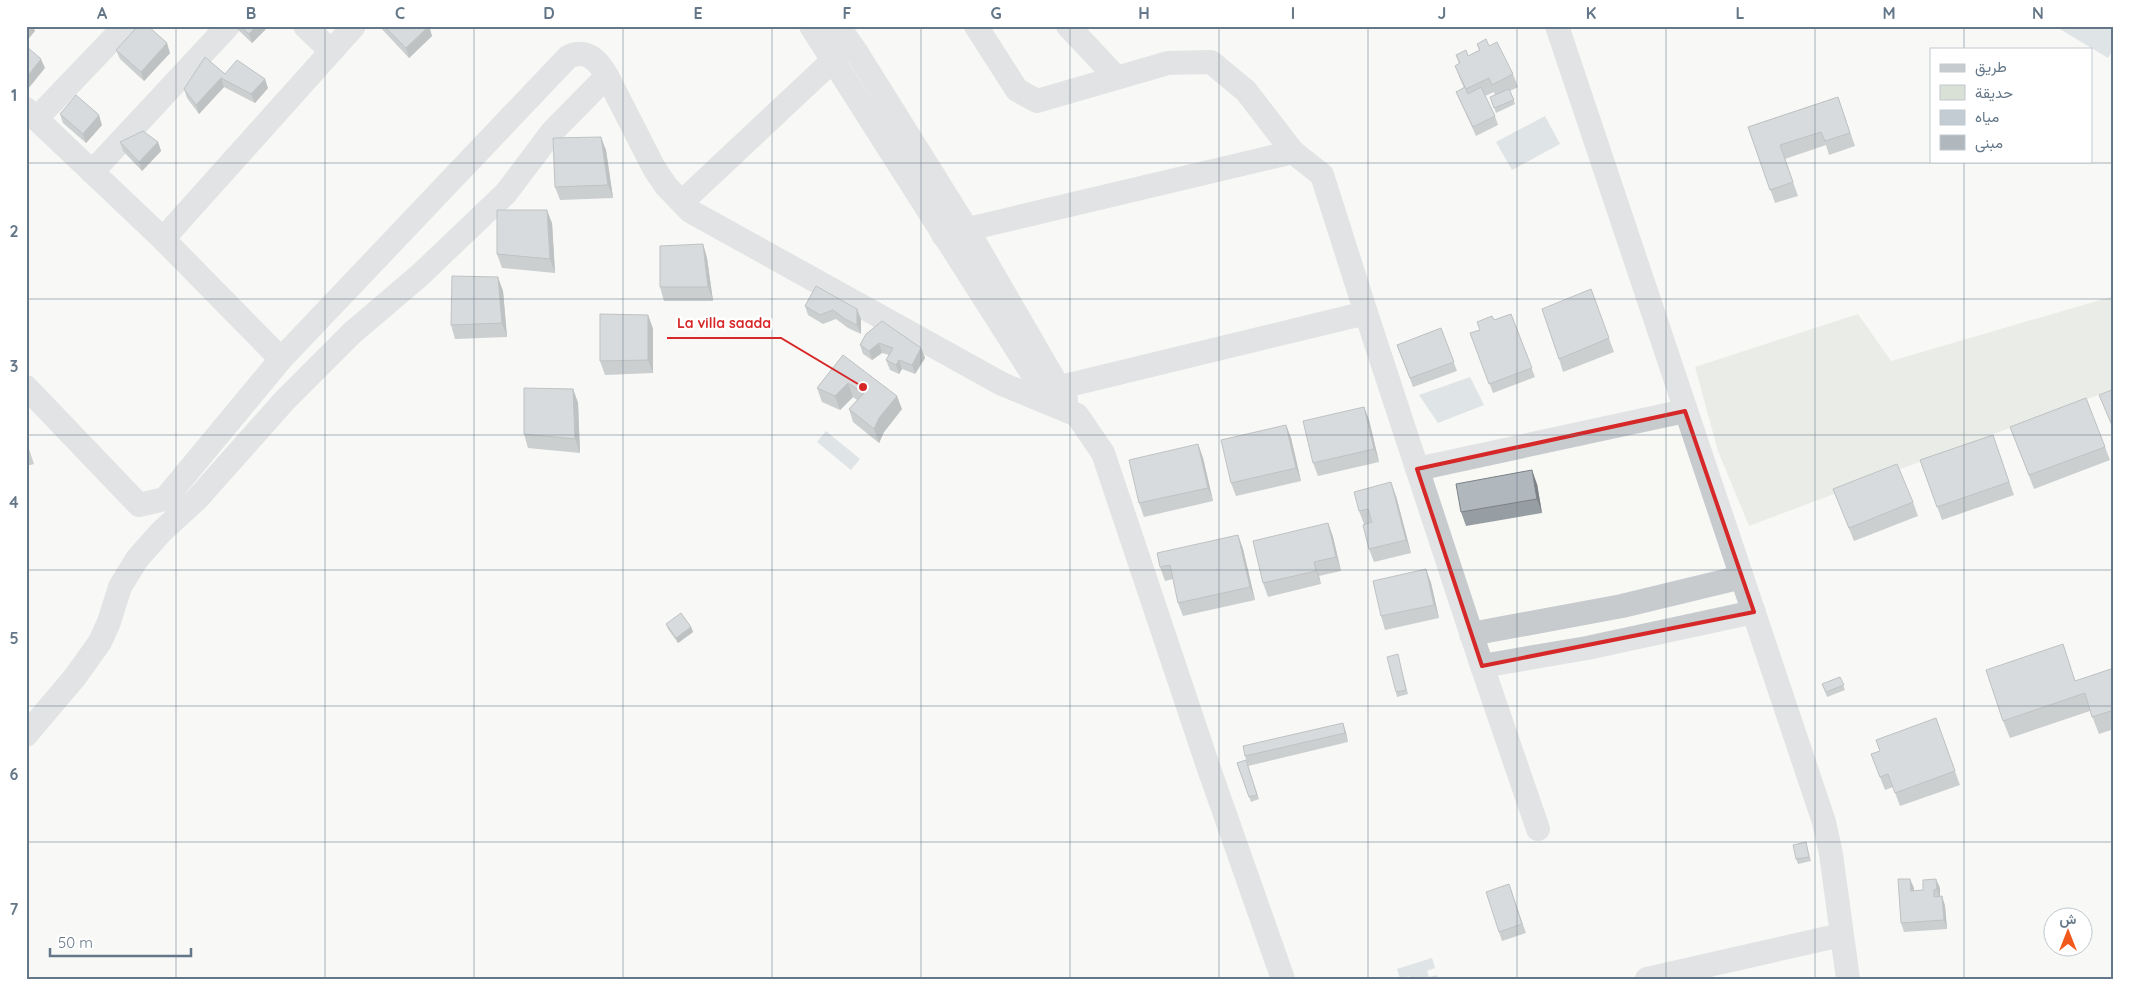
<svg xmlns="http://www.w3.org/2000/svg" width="2140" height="1005" font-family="Quicksand,Vazirmatn,sans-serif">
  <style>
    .green { fill: #d9e0d5 }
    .water { fill: #c2ccd2 }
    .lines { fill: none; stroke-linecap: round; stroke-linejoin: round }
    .minor { stroke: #c7cbce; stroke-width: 24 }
    .wall { fill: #979ea3 }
    .shaded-wall { fill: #7b8185 }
    .building { fill: #b0b8be; stroke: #7b8185 }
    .marked { fill: none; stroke: #d62828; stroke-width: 4; stroke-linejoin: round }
    .grid { fill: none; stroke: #647788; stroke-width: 1; stroke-opacity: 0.55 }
    .leader { fill: none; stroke: #d62828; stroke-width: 2 }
    .callout-dot { fill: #d62828; stroke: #fff; stroke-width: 2 }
    .callout-label { font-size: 14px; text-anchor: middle; font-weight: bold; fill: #d62828; stroke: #fff; stroke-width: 5; stroke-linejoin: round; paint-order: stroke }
    .neatline { fill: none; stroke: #647788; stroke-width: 2 }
    .grid-label { font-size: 16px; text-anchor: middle; font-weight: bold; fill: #647788 }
  </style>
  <rect width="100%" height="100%" fill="#f8f8f5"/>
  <path class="green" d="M2114,296V389L1749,526L1718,451L1695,367L1858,314L1891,361Z"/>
  <g class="water">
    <path d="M2055,26H2114V48L2108,58Z"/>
    <path d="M1545,116L1560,144L1512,170L1496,142Z"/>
    <path d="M1470,377L1484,405L1438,423L1419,395Z"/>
    <path d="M826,431L860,459L851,470L817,442Z"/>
    <path d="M1432,958L1435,968L1427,971L1429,977L1437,975L1438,979H1410L1409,976L1400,979L1397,969Z"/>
  </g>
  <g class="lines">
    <g class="minor">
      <path d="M305,26L331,51"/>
      <path d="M811,26L1044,392"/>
      <path d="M838,26L857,53L967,229L1066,400"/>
      <path d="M1068,26L1116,77"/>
      <path d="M1557,26L1824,822L1831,854L1848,979"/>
      <path d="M26,109L163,239L281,359"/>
      <path d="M36,119L125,26"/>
      <path d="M92,172L228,26"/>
      <path d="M682,202L845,49"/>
      <path d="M943,235L1293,152L1246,91L1211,62L1168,63L1037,101L1017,90L976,26"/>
      <path d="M163,239L354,26"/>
      <path d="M1366,313L1482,666L1538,829"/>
      <path d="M26,387L139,505L165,499L281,359L568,57C586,48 598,60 607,76"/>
      <path d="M1044,391L1366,313L1322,175L1293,152"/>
      <path d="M1417,469L1685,411"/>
      <path d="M1471,634L1622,606L1742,577"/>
      <path d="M1482,666L1587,648L1754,612"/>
      <path d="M26,735L75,677L100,642L109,622L120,587L137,559L161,532L197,499L285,400L352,333L420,275L506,193L552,132L607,76L654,168L666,186L690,211L1002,384L1077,415L1103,453L1208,766L1283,979"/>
      <path d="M1647,979L1841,935"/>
    </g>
  </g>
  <g class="wall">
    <path d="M234,26H266L267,28L252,43Z"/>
    <path d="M379,26H429L432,36L409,58Z"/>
    <path d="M1477,44L1489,46L1513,74L1518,87L1510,91L1515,104L1496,113L1490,97L1495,95L1494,92L1485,96L1495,116L1498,125L1476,136L1460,101L1456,92L1464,88L1460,79L1455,66L1459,64L1456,55L1468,56L1479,50Z"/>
    <path d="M116,50L170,53L144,81L120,59Z"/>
    <path d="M225,74L268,88L255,103L224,87L199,114L187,98L184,89Z"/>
    <path d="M1838,97L1855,146L1829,155L1826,145L1785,159L1798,196L1775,203L1748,127Z"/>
    <path d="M60,114L102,125L86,143L63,123Z"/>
    <path d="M120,142H158L161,151L142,171L123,151Z"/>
    <path d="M606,150L613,198L560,200L555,187Z"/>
    <path d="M552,223L555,273L502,268L497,254Z"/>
    <path d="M703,244L707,258L713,301H664L660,287Z"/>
    <path d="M816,286L861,319V334L848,328L836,319L823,324L808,315L805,306Z"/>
    <path d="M1591,289L1614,352L1563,372L1559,359Z"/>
    <path d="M503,291L507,337L455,339L451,325Z"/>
    <path d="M1511,314L1535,377L1493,393L1470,333L1480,330L1494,320Z"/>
    <path d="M648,315L653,329V373L605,375L600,361Z"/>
    <path d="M1441,328L1457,371L1413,387L1397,345Z"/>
    <path d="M866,334L921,348L925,358L915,374L902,369L899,374L890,370L886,360L889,355L882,353L872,360L863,354L860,345Z"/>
    <path d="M843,355L902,409L884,432L879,443L853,422L849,409L857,400L853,397L840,410L822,402L817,388Z"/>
    <path d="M573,389L578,403L580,453L528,448L524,434Z"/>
    <path d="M2086,398L2110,460L2034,489L2010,427Z"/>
    <path d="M1364,407L1369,420L1379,462L1318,476L1313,463Z"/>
    <path d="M1286,425L1291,438L1301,481L1236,496L1231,483Z"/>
    <path d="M1993,435L2014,495L1942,520L1920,460Z"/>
    <path d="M26,444L28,446L34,464L26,466Z"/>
    <path d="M1198,444L1203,458L1213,501L1144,517L1139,503Z"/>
    <path d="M1537,484L1542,513L1466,526L1461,512Z"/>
    <path d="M1833,489L1913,502L1918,516L1854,541Z"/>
    <path d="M1396,496L1411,553L1374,562L1369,549L1364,524L1359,511Z"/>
    <path d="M1328,523L1333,537L1341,571L1319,576L1321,584L1268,597L1263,583Z"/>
    <path d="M1238,535L1243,549L1255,600L1183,616L1178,603L1173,579L1165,581L1160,567Z"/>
    <path d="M1426,569L1431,583L1439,618L1385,630L1381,616Z"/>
    <path d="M666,624L691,627L693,632L678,643L668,629Z"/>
    <path d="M2063,644L2075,681L2114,668V729L2099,734L2090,711L2010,738L2003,721Z"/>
    <path d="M1399,659L1408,694L1397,697L1396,692Z"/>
    <path d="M1840,677L1845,690L1827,697L1822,684Z"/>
    <path d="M1936,718L1960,785L1900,806L1893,787L1885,790L1871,754L1880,751Z"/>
    <path d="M1343,723L1348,742L1248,766L1245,756Z"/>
    <path d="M1246,760L1259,799L1251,802L1237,763Z"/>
    <path d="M1806,842L1811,861L1798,864L1796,859Z"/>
    <path d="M1910,879L1914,891L1940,888V896H1942L1945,906L1947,929L1904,932L1901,923Z"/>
    <path d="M1509,884L1526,933L1502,941L1499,932Z"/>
  </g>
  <g class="shaded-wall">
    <path d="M28,26H33L35,31L26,42V28Z"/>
    <path d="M256,26H266L267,28L252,43L249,34Z"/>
    <path d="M429,26L432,36L409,58L406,48Z"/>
    <path d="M167,43L170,53L144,81L141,72Z"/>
    <path d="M41,59L45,68L28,89L26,85V78Z"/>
    <path d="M221,78L224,87L199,114L196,105Z"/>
    <path d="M265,79L268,88L255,103L251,94Z"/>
    <path d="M99,115L102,125L86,143L83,134Z"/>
    <path d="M601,137L606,150L613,198L608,185Z"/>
    <path d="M158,142L161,151L142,171L139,162Z"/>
    <path d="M547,210L552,223L555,273L550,259Z"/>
    <path d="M703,244L707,258L713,301L708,287Z"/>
    <path d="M498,277L503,291L507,337L502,323Z"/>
    <path d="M857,309L861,319V334L857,325Z"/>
    <path d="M648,315L653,329V373L648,360Z"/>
    <path d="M879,343L882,353L872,360L869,351Z"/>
    <path d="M921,348L925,358L915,374L912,365Z"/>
    <path d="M899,360L902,369L899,374L896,365Z"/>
    <path d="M848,383L853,397L840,410L835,396Z"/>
    <path d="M573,389L578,403L580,453L575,439Z"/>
    <path d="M897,396L902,409L884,432L879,443L874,429L879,418Z"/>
    <path d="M1364,407L1369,420L1379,462L1374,449Z"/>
    <path d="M1286,425L1291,438L1301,481L1296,468Z"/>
    <path d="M1198,444L1203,458L1213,501L1208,488Z"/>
    <path d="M1532,470L1537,484L1542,513L1537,499Z"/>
    <path d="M1391,482L1396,496L1411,553L1406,540Z"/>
    <path d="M1328,523L1333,537L1341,571L1336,557Z"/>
    <path d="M1238,535L1243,549L1255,600L1250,587Z"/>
    <path d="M1314,562L1319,576L1321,584L1316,571Z"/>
    <path d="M1426,569L1431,583L1439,618L1434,605Z"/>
    <path d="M691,627L693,632L678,643L676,638Z"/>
    <path d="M1343,723L1346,732L1348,742L1345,733Z"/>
    <path d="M1910,879L1914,888V900L1911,891Z"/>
    <path d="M1936,879L1940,888V899L1937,889Z"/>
    <path d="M1942,896L1945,906L1947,929L1944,920Z"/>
  </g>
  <g class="building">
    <path d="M138,26H148L167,43L141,72L116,50Z"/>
    <path d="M240,26H256L249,34Z"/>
    <path d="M384,26H429L406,48Z"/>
    <path d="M1486,39L1489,46L1497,42L1513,74L1492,85L1489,78L1466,89L1455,66L1460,63L1456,55L1466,50L1468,56L1480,50L1477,44Z"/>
    <path d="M26,46L41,59L26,78Z"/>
    <path d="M205,57L225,74L237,60L265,79L251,94L221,78L196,105L184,89Z"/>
    <path d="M1465,87L1468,94L1481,87L1495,116L1473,127L1456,92Z"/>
    <path d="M1509,89L1514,100L1494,108L1490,97Z"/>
    <path d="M76,95L99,115L83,134L60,114Z"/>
    <path d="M1838,97L1850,133L1825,141L1821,132L1780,145L1793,182L1770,190L1748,127Z"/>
    <path d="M143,131L158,142L139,162L120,142Z"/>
    <path d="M601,137L608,185L555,187L553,138Z"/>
    <path d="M497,210H547L550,259L497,254Z"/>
    <path d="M703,244L708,287H660V246Z"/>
    <path d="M452,276L498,277L502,323L451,325Z"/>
    <path d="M816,286L857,309V325L845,319L833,310L820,315L805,306Z"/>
    <path d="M1591,289L1609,338L1559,359L1542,309Z"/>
    <path d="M600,314L648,315V360L600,361Z"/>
    <path d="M1511,314L1532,368L1489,384L1470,333L1480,330L1477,322L1492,316L1494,320Z"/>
    <path d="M882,321L921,348L912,365L899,360L896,365L886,360L893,348L879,343L869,351L860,345L866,334Z"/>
    <path d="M1441,328L1454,362L1410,378L1397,345Z"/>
    <path d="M843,355L897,396L879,418L874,429L849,409L864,393L848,383L835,396L817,388Z"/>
    <path d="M524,388L573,389L575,439L524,434Z"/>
    <path d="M2114,389V430L2099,395Z"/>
    <path d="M2086,398L2105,447L2029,475L2010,427Z"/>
    <path d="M1364,407L1374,449L1313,463L1303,421Z"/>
    <path d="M1286,425L1296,468L1231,483L1221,440Z"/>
    <path d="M1993,435L2009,482L1937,507L1920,460Z"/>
    <path d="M1198,444L1208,488L1139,503L1129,460Z"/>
    <path d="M1897,464L1913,502L1849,528L1833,489Z"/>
    <path d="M1532,470L1537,499L1461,512L1456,484Z"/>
    <path d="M1391,482L1406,540L1369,549L1363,525L1372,522L1368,509L1359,511L1354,492Z"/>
    <path d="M1328,523L1336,557L1314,562L1316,571L1263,583L1253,541Z"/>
    <path d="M1238,535L1250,587L1178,603L1170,565L1160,567L1157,553Z"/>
    <path d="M1426,569L1434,605L1381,616L1373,581Z"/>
    <path d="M681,613L691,627L676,638L666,624Z"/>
    <path d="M2063,644L2075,681L2114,668V710L2092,717L2085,693L2003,721L1986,670Z"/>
    <path d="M1398,654L1406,690L1396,692L1387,657Z"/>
    <path d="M1840,677L1844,685L1826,692L1822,684Z"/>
    <path d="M1936,718L1955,771L1895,793L1888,774L1880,777L1871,754L1880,751L1876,740Z"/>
    <path d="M1343,723L1345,733L1245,756L1243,746Z"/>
    <path d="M1246,760L1257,795L1249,797L1237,763Z"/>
    <path d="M1806,842L1809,857L1796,859L1793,845Z"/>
    <path d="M1898,879H1910L1911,891L1923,890V880L1936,879L1937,889L1934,890V897L1942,896L1944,920L1901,923Z"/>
    <path d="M1509,884L1522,924L1499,932L1486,892Z"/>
  </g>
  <path d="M0 0H2140V1005H0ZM1685,411L1754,612L1482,666L1417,469Z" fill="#f8f8f5" fill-opacity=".55" fill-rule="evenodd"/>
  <path class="marked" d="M1685,411L1754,612L1482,666L1417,469Z"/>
  <path class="grid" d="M176,26V979M325,26V979M474,26V979M623,26V979M772,26V979M921,26V979M1070,26V979M1219,26V979M1368,26V979M1517,26V979M1666,26V979M1815,26V979M1964,26V49M1964,161V979M26,163H2114M26,299H2114M26,435H2114M26,570H2114M26,706H2114M26,842H2114"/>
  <path class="leader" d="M863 387L781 338H667"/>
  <circle class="callout-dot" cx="863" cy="387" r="5"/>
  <g class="callout-label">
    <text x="724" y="328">La villa saada</text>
  </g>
  <rect width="2140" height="1005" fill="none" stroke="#ffffff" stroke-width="55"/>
  <rect x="1930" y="48" width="162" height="115" fill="#ffffff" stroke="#c1c9cf"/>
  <rect x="1940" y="64" width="25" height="8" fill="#c7cbce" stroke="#c1c9cf"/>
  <text x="1975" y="72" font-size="15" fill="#647788">طريق</text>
  <rect x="1940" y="85" width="25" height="15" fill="#d9e0d5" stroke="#c1c9cf"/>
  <text x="1975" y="98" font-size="15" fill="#647788">حديقة</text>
  <rect x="1940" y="110" width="25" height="15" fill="#c2ccd2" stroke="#c1c9cf"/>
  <text x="1975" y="122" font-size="15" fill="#647788">مياه</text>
  <rect x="1940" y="135" width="25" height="15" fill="#b0b8be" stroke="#c1c9cf"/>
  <text x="1975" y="148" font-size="15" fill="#647788">مبنى</text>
  <g transform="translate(2068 932)"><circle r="24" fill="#ffffff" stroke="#c1c9cf"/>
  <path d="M0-4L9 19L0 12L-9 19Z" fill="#f1581c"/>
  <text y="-8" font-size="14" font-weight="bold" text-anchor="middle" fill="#647788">ش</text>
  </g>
  <path d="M50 948v8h141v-8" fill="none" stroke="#647788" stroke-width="2.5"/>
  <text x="58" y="948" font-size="15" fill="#647788" stroke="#ffffff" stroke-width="4" paint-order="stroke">50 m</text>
  <rect x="28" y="28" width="2084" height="950" class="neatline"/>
  <g class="grid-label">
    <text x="102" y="19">A</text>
    <text x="251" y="19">B</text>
    <text x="400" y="19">C</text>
    <text x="549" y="19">D</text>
    <text x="698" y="19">E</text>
    <text x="847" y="19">F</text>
    <text x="996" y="19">G</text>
    <text x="1144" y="19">H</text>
    <text x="1293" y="19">I</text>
    <text x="1442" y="19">J</text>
    <text x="1591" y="19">K</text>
    <text x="1740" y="19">L</text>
    <text x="1889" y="19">M</text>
    <text x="2038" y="19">N</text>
    <text x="14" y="101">1</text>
    <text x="14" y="237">2</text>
    <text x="14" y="372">3</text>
    <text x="14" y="508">4</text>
    <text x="14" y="644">5</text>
    <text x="14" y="780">6</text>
    <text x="14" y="915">7</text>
  </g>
</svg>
